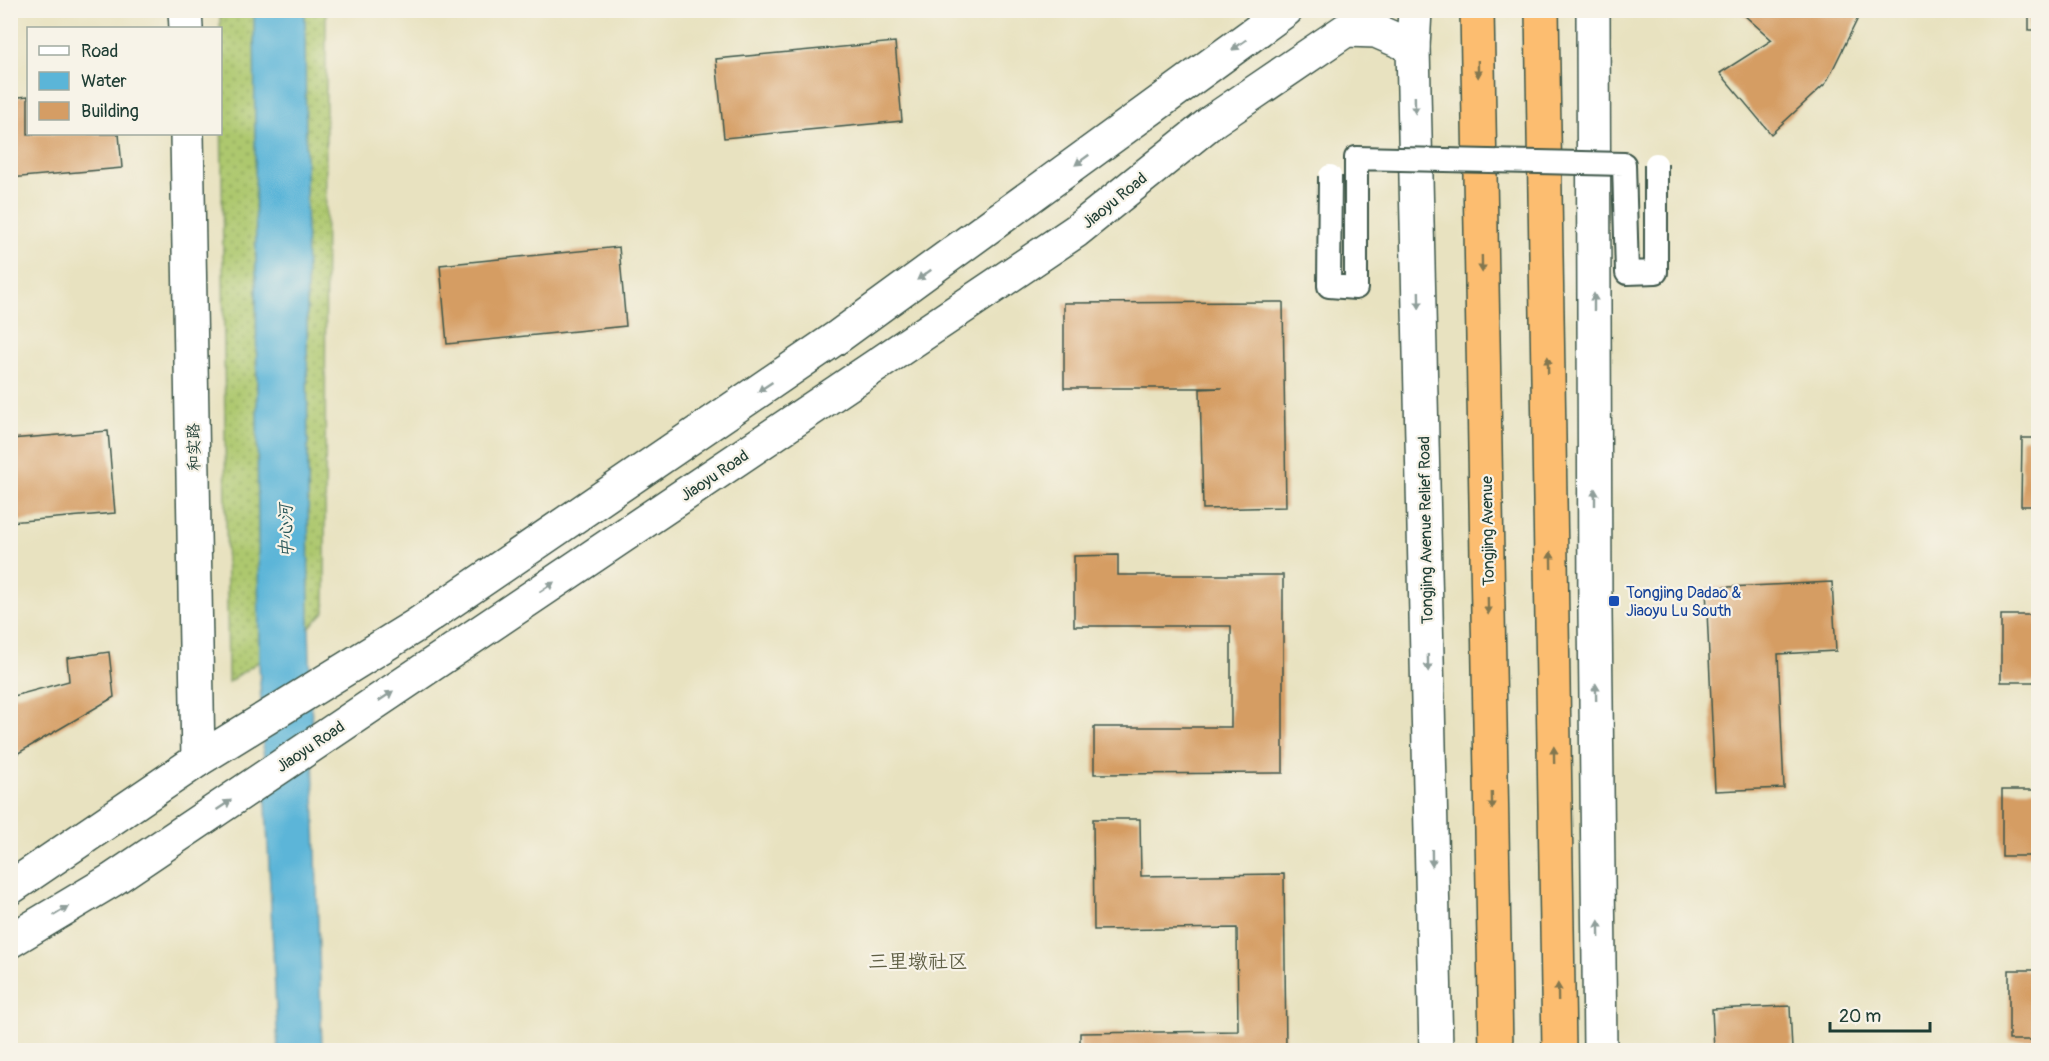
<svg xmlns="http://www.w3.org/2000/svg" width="2049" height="1061" font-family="Pangolin,'LXGW WenKai TC',sans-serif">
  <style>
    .grass { fill: url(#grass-dots); stroke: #668251; stroke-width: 1.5 }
    .water { fill: #5bb5d8; stroke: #3d7986; stroke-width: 1.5 }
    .building { fill: #d59d64 }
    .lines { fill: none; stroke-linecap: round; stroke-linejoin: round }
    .tertiary-casing { stroke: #3d5649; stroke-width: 36 }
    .trunk-casing { stroke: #3d5649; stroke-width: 36 }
    .tertiary { stroke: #fff; stroke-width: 33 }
    .trunk { stroke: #fcbd6f; stroke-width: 33 }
    .pedestrian-bridge-casing { stroke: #3d5649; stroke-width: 26; stroke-linecap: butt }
    .pedestrian-bridge { stroke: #fff; stroke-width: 22 }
    .oneway { fill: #8f9e9a }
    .oneway2 { fill: #82774f }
    .transit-dot { fill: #1a4fb4; stroke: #f7f3e8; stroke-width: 2 }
    .labels { text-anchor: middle; stroke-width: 4.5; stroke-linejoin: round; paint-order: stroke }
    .street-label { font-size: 16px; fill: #1f3d34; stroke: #f7f3e8 }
    .transit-label { font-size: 16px; fill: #164399; stroke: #f7f3e8; text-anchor: start }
    .water-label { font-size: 18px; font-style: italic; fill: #2e5b5d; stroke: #f7f3e8 }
    .quarter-label { font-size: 20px; fill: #5f5f45; stroke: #f7f3e8 }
  </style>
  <defs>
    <pattern id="grass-dots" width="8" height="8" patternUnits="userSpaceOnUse" patternTransform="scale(1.5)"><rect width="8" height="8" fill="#adc86e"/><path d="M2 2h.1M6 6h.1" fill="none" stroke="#8ca45b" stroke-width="1.8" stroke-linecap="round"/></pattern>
  </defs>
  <rect width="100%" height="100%" fill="#f7f3e8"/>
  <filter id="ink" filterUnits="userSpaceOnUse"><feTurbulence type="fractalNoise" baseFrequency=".0167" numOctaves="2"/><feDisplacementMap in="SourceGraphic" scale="12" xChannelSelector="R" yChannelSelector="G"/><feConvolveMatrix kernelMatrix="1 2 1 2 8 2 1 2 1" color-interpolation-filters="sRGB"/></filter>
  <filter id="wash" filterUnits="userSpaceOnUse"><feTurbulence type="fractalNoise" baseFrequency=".008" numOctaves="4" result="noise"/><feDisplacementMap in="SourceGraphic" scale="24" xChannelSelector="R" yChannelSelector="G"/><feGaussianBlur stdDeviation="1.35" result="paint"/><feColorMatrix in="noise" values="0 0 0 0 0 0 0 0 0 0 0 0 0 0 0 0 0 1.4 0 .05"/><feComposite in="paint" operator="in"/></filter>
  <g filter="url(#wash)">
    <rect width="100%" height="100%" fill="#e8e2c0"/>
    <path class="grass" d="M220,11H326L325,611L309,628L228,682Z"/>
    <path class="water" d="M254,11H305L309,628L322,1050H278L259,662Z"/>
    <g id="blocks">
      <g class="building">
        <path d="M1745,10H1862L1826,83L1771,134L1720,73L1772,40L1743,14Z"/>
        <rect x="2029" y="10" width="9" height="20"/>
        <path d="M895,42L902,121L724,138L716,59Z"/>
        <path d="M28,96V134H119L122,168L10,178V98Z"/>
        <path d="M619,247L626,326L447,344L440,265Z"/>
        <path d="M1283,302L1286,507L1203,509L1200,389L1222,388H1064V303Z"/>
        <path d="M108,431L115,513L10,522V439Z"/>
        <path d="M2022,438H2038V506H2021Z"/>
        <path d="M1118,555V575H1283V773L1094,774V727H1231V626H1074V556Z"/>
        <path d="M1832,582L1836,651L1778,654L1784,788L1715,791L1706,588Z"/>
        <rect x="2001" y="615" width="37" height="67"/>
        <path d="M109,652L114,697L10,758V697L69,681L67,658Z"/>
        <rect x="2002" y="790" width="36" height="66"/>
        <path d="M1093,819H1140L1141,876L1284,874L1286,1050H1080V1033L1238,1031L1237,928L1094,930Z"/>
        <rect x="2009" y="970" width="29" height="70"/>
        <path d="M1790,1006L1792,1050H1714L1712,1009Z"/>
      </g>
    </g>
  </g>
  <g filter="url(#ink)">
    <use href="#blocks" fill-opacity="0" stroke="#3d5649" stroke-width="1.5"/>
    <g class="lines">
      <g class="tertiary-casing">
        <g id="tertiary">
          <path d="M185,10L186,28"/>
          <path d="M1415,10L1413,47L1436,1050"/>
          <path d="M1593,10L1595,612L1600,1050"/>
          <path d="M187,134L198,760"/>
          <path d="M10,888L198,760L415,626L839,336L1286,10"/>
          <path d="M10,941L112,880L1076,231L1214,120L1346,30L1376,31L1413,47"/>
        </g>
      </g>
      <g class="trunk-casing">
        <g id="trunk">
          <path d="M1477,10L1496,1050"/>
          <path d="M1542,10L1559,1050"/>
        </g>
      </g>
      <use href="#tertiary" class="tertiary"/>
      <use href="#trunk" class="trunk"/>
      <g class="pedestrian-bridge-casing">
        <path id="pedestrian-bridge" d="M1330,176L1329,286L1356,288V158L1624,164L1627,273L1656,272V164"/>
      </g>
      <use href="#pedestrian-bridge" class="pedestrian-bridge"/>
    </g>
    <defs><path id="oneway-solid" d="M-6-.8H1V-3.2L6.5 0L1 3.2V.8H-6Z" transform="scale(1.5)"/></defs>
    <g class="oneway">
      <use href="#oneway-solid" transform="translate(1239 45) rotate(144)"/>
      <use href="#oneway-solid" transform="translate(1415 105) rotate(89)"/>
      <use href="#oneway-solid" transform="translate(1082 160) rotate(144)"/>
      <use href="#oneway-solid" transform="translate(924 275) rotate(144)"/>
      <use href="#oneway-solid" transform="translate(1419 300) rotate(89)"/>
      <use href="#oneway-solid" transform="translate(1594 302) rotate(-90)"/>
      <use href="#oneway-solid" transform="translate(765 387) rotate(146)"/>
      <use href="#oneway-solid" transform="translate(1595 497) rotate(-90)"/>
      <use href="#oneway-solid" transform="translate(547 587) rotate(-34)"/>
      <use href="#oneway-solid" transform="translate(1428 663) rotate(89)"/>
      <use href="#oneway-solid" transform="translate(1596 692) rotate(-91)"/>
      <use href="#oneway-solid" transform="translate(386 696) rotate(-34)"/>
      <use href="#oneway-solid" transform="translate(224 805) rotate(-34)"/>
      <use href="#oneway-solid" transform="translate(1432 858) rotate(89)"/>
      <use href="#oneway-solid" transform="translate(61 911) rotate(-31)"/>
      <use href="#oneway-solid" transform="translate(1599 929) rotate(-91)"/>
    </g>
    <g class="oneway2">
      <use href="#oneway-solid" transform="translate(1478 69) rotate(89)"/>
      <use href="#oneway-solid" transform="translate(1482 264) rotate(89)"/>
      <use href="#oneway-solid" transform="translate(1548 365) rotate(-91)"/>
      <use href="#oneway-solid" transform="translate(1551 560) rotate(-91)"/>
      <use href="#oneway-solid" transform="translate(1488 606) rotate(89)"/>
      <use href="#oneway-solid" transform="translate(1554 755) rotate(-91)"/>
      <use href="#oneway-solid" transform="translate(1492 801) rotate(89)"/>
      <use href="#oneway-solid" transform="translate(1558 992) rotate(-91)"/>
    </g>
  </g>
  <rect class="transit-dot" x="1608" y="595" width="12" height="12" rx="3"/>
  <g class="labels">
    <g class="street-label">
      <text transform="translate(1114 200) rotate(-39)" y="6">Jiaoyu Road</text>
      <text transform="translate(193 447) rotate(-91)" y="6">和实路</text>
      <text transform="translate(714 475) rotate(-34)" y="6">Jiaoyu Road</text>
      <text transform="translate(1425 530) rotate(-91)" y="6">Tongjing Avenue Relief Road</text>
      <text transform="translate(1487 531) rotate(-91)" y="6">Tongjing Avenue</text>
      <text transform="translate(310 746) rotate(-34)" y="6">Jiaoyu Road</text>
    </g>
    <g class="transit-label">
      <text x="1626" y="598">Tongjing Dadao &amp;<tspan x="1626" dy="18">Jiaoyu Lu South</tspan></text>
    </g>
    <g class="water-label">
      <text transform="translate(286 531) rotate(-91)" y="6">中心河</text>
    </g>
    <g class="quarter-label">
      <text x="918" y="968">三里墩社区</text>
    </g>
  </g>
  <rect width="2049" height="1061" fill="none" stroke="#f7f3e8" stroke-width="36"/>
  <rect x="27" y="27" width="195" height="108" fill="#f7f3e8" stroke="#a1aaa0" stroke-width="1.5"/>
  <rect x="39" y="46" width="30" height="9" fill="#ffffff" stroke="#a1aaa0" stroke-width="1.5"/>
  <text x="81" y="57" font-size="18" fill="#1f3d34">Road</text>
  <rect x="39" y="72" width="30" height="18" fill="#5bb5d8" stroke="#a1aaa0" stroke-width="1.5"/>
  <text x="81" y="87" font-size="18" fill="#1f3d34">Water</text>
  <rect x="39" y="102" width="30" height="18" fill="#d59d64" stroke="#a1aaa0" stroke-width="1.5"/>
  <text x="81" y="117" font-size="18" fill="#1f3d34">Building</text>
  <path d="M1830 1022v9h100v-9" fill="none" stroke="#1f3d34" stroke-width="3"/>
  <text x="1839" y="1022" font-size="18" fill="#1f3d34" stroke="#f7f3e8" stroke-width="4.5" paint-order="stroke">20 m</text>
</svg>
